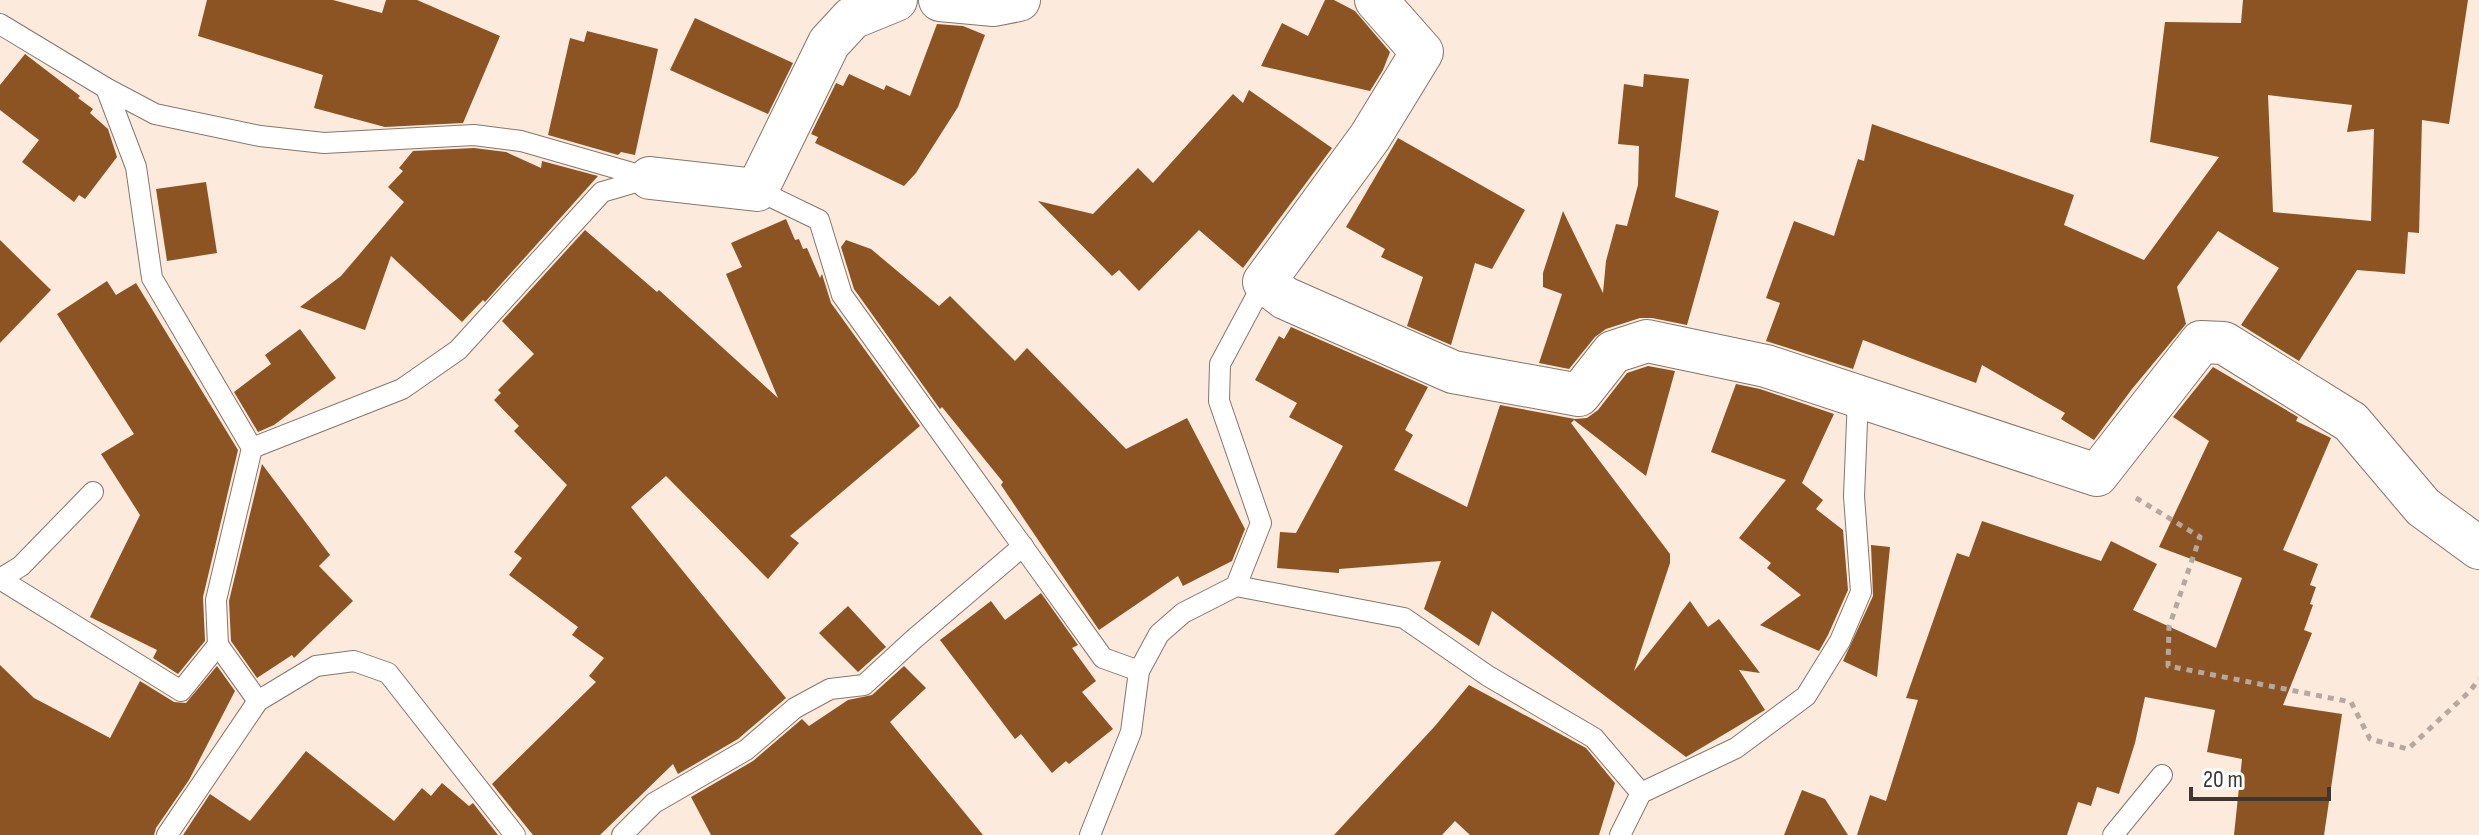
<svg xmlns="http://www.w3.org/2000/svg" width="2479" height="835" font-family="'Sofia Sans Condensed',sans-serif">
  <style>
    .building { fill: #8c5423; fill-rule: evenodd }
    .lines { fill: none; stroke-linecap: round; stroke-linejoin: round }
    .service-casing { stroke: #85766a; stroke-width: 22 }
    .minor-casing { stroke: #85766a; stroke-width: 44 }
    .path { stroke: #b6a89e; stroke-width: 5; stroke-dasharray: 6 6; stroke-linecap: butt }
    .service { stroke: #fff; stroke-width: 20 }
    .minor { stroke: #fff; stroke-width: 42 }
  </style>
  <rect width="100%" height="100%" fill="#fceadd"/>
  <g class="building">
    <path d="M207,0H333L382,13L386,0H417L500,36L463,123L385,127L314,108L323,75L198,36Z"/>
    <path d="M1325,0H1334L1355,11L1390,52L1383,70L1370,91L1261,66L1282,23L1308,36Z"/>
    <path d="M2243,0H2468L2449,124L2422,120L2419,233L2408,232L2405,274L2357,270L2299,361L2241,325L2279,268L2218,231L2177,287L2186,324L2132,389L2094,440L2061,419L2065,413L1982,365L1976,383L1863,340L1853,369L1766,341L1780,303L1766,298L1794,221L1834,236L1858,159L1864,161L1872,124L2074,195L2064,225L2144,260L2219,157L2150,142L2165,22L2241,23ZM2268,95L2352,105L2347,132L2374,129L2371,221L2273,212Z"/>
    <path d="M695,18L793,63L768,114L670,70Z"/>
    <path d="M937,24L963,26L985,35L958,107L916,173L904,186L815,143L818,137L811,134L836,83L843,86L849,74L884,90L886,85L910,96Z"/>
    <path d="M587,31L658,49L635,155L621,152L618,155L548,135L570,38L584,42Z"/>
    <path d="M25,54L80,96L78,98L93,109L90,113L108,129L117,157L85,199L79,195L74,202L22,162L39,140L0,110V85Z"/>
    <path d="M1644,74L1689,79L1675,197L1719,211L1687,325L1652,318H1640L1606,329L1595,337L1569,369L1539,363L1562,294L1543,287V273L1563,211L1603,293L1606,261L1616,224L1627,226L1638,185L1639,146L1618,144L1624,84L1643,87Z"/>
    <path d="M1249,90L1332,148L1243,268L1199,230L1139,291L1119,270L1112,276L1038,201L1093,214L1138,168L1153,183L1233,94L1243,103Z"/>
    <path d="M1398,138L1525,210L1492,269L1475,263L1451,345L1407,326L1423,277L1381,257L1385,249L1346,227Z"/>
    <path d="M474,148L506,152L541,168L542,161L598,176L485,302L483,300L462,322L391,256L365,330L300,307L341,276L404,202L388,187L403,171L399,168L413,151Z"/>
    <path d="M206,182L217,253L167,261L156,189Z"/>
    <path d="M786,219L795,240L799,239L803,249L807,248L820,278L822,274L831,303L920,426L790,536L799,543L768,579L666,476L631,507L786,698L738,739L678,774L673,764L600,835H533L492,784L596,682L589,676L604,658L572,635L578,627L509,575L522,558L514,552L567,485L514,431L519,426L494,400L501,393L498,390L534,354L502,321L585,230L657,292L659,290L778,398L726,274L742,267L731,243Z"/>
    <path d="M0,240L51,290L0,343Z"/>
    <path d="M846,240L871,249L939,306L950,296L1015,361L1027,348L1126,449L1187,418L1245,529L1232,561L1183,586L1178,576L1099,630L1001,485L1003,482L942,407L940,409L854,289L841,247Z"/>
    <path d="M107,281L116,295L136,283L238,450L203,597L205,641L178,674L153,658L157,650L90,617L140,515L101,454L134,434L57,314Z"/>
    <path d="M1291,327L1428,387L1405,430L1413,435L1394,470L1467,507L1500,405L1575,419L1587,418L1598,410L1627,373L1648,366L1675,371L1646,476L1574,420L1571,423L1670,554V563L1634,671L1690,601L1708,627L1719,619L1760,673L1739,670L1765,710L1686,757L1492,611L1479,646L1424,609L1441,561L1339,569V573L1277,568L1280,532L1296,533L1343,446L1289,417L1297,403L1255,380L1279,336L1284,339Z"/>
    <path d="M300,329L336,378L274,425L258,432L234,392L271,364L265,355Z"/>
    <path d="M2213,367L2298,417L2296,421L2331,438L2283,550L2318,564L2310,585L2316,587L2310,604L2313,605L2304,630L2312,633L2283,705L2342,714L2324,835H2234L2242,759L2207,752L2215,710L2145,697L2135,743L2119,794L2097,787L2091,806L2078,802L2067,835H1857L1870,795L1886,801L1918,700L1906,698L1957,553L1969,557L1982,521L2101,561L2111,541L2157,564L2133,610L2216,648L2242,578L2159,547L2209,441L2173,417Z"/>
    <path d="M1736,384L1760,389L1834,414L1802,483L1823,500L1816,509L1843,530L1848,590L1828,635L1819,651L1760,625L1801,595L1767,568L1771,563L1739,538L1786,480L1711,452Z"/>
    <path d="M262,464L330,555L319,566L353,601L294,658L292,655L257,678L231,641L229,601Z"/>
    <path d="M1871,545L1890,547L1877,677L1843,661L1873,596Z"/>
    <path d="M1041,593L1078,645L1072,648L1096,681L1082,692L1113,729L1069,764L1066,761L1052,773L1021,734L1015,739L940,640L991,601L1005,620Z"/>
    <path d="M848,606L886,647L858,672L819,633Z"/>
    <path d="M0,665L34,698L110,738L140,681L174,702L186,703L217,666L235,691L189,780L156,828L154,835H0Z"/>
    <path d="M904,666L926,688L890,722L983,835H711L691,797L753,761L802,719L809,726L848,700L872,695Z"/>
    <path d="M1469,685L1586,748L1615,783L1599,835H1470L1455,821L1442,835H1334L1435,726Z"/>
    <path d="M306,751L394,821L422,788L431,796L442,783L469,806L473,803L498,835H183L210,794L250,821Z"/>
    <path d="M1802,790L1825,799L1848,835H1784Z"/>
  </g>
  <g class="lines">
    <g class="service-casing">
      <g id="service">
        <path d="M0,24L106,88L155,114L260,136L324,143L474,135L521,141L650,178"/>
        <path d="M106,88L136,167L152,278L252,448L216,600L218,645L258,701"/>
        <path d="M757,190L819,220L842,295L1103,658L1139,671"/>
        <path d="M252,448L402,389L458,350L602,192L650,178"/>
        <path d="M0,579L181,691L218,645"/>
        <path d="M0,579L21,566L93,492"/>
        <path d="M1236,586L1404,618L1488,676L1594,738L1641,793"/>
        <path d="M167,835L258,701L316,666L354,661L388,673L515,835"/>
        <path d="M622,835L654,803L746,750L795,708L830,689L864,685L914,639L1023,546"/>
        <path d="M1090,835L1131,732L1139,671L1159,634L1183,613L1236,586L1261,523L1219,401L1220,364L1264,282"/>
        <path d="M1620,835L1641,793L1736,748L1806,696L1840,641L1861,592L1854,496L1858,397"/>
        <path d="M2113,835L2162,775"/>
      </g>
    </g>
    <g class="minor-casing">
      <g id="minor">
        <path d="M940,0L994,5L1019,0"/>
        <path d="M1376,0L1422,52L1370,137L1264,282L1285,298L1453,372L1579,395L1613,352L1647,341L1766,366L2097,475L2201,342L2224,343L2351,422L2423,507L2479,548"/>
        <path d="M650,178L757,190L829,43L852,18L896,0"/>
      </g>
    </g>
    <path class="path" d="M2136,498L2200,537L2169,627L2168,666L2351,702L2370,739L2408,749L2470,691L2479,679"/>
    <use href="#service" class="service"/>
    <use href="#minor" class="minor"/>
  </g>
  <path d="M2191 787v12h138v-12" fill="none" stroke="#3d3631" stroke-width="4"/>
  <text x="2203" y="787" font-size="24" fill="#3d3631" stroke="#ffffff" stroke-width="6" paint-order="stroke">20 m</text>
</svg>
